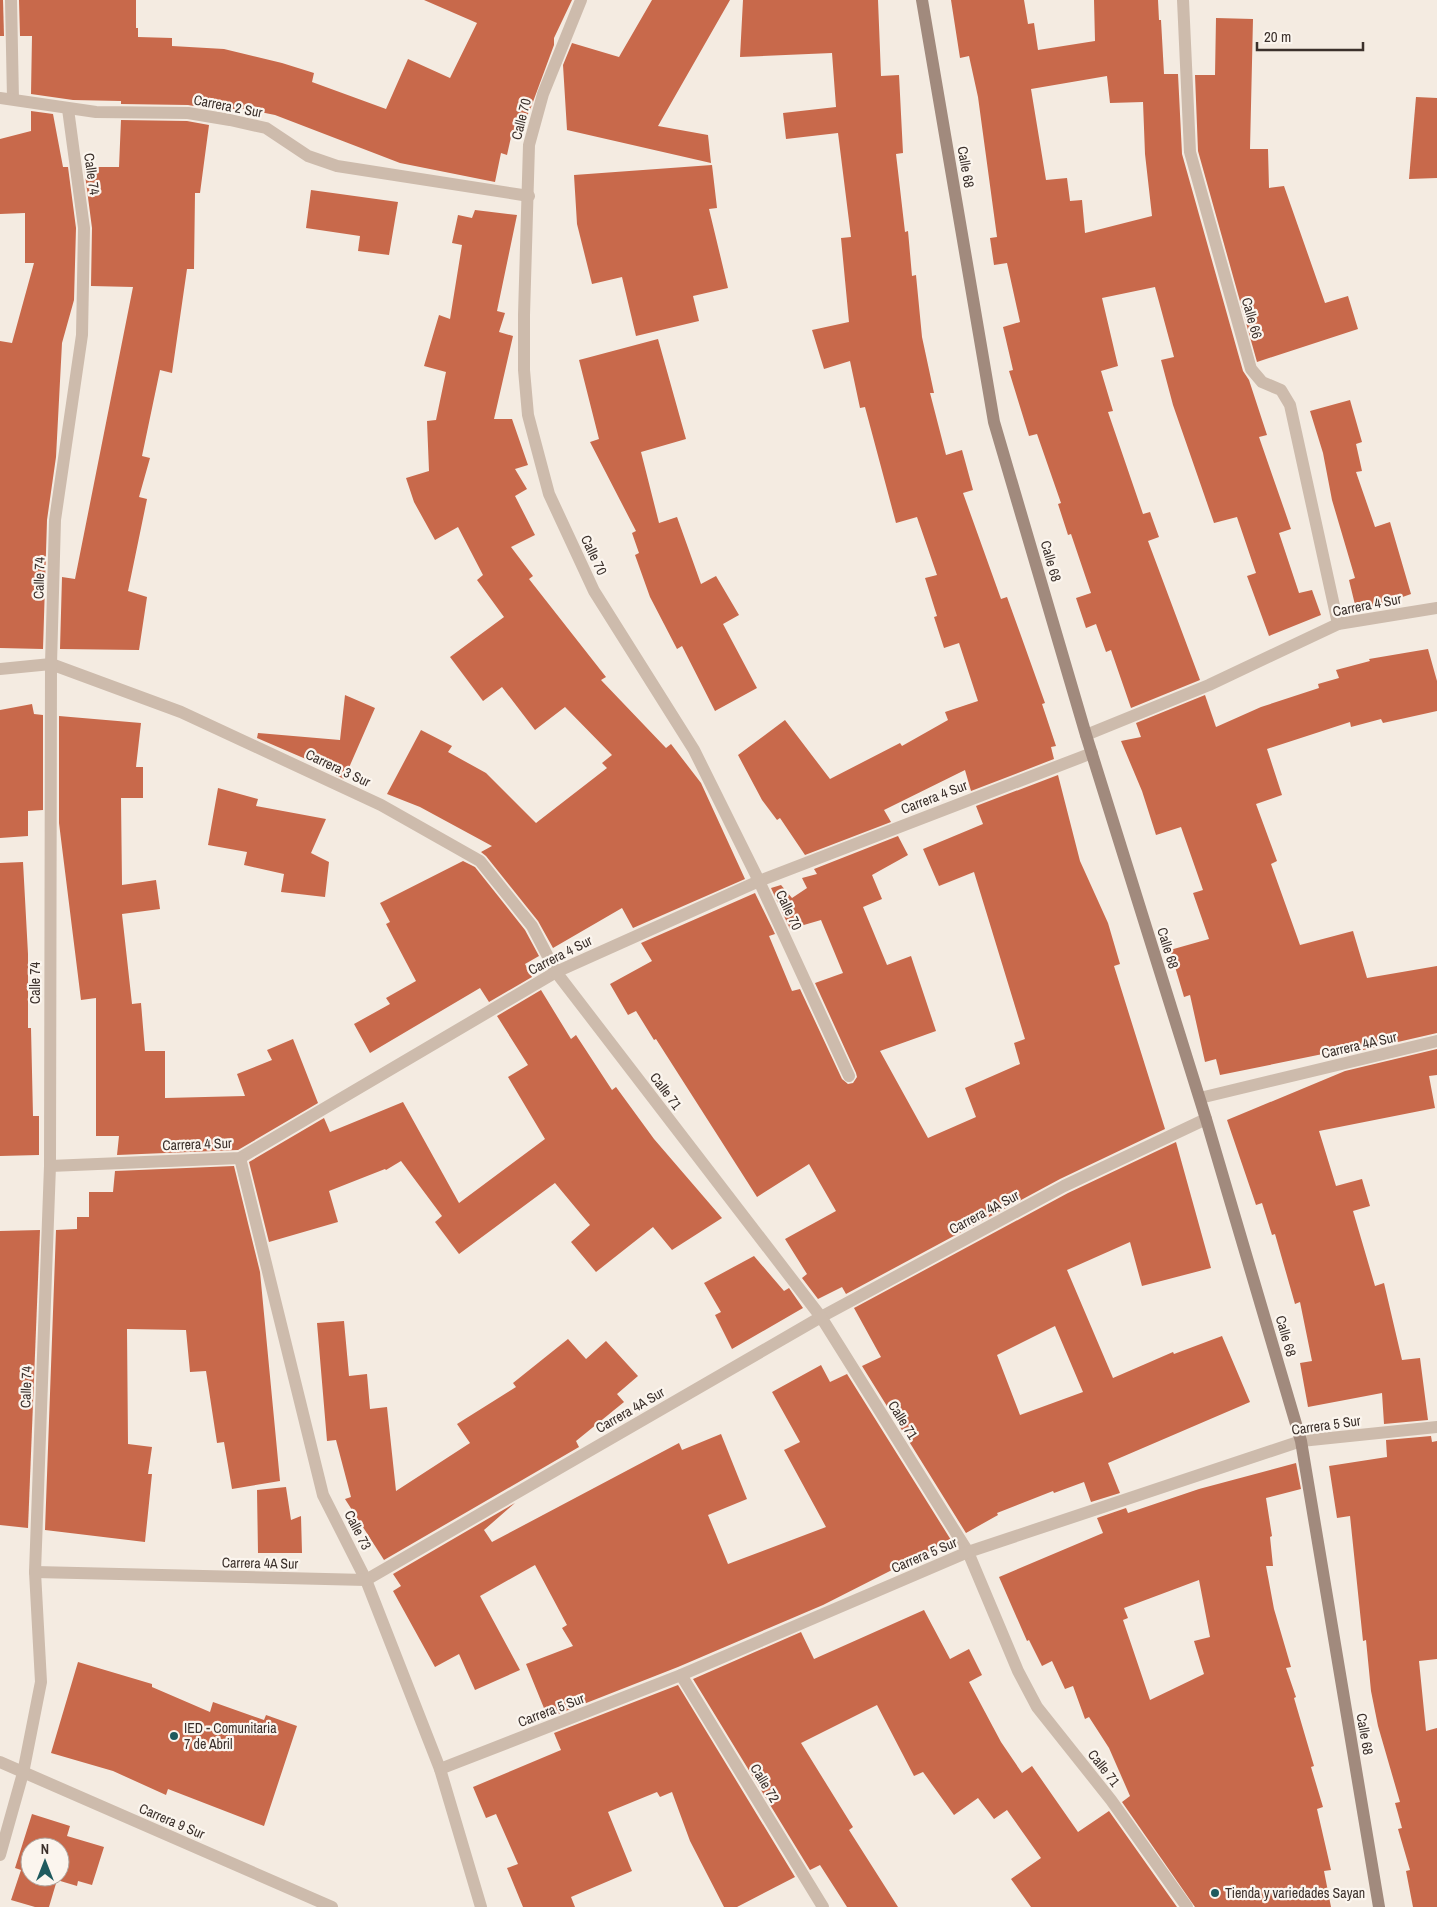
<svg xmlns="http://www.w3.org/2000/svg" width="1437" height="1907" font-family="'Archivo Narrow',sans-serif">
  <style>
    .building { fill: #c8694b; fill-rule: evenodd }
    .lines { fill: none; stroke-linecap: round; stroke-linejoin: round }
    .lane { stroke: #cdbbac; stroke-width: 12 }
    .street { stroke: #cdbbac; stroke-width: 12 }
    .secondary { stroke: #a18a7d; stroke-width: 12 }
    .poi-dot { fill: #1f5a5e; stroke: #fbf5ee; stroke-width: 2 }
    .labels { text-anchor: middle; stroke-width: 4.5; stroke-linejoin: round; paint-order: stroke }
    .street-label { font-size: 14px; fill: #3b302b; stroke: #fbf5ee }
    .poi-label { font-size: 14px; fill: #3b302b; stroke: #fbf5ee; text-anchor: start }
  </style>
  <rect width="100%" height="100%" fill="#f4ebe1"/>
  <g class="building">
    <path d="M0,0H3L4,36H0Z"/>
    <path d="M19,0H136V28H138V37L172,38V46L224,49L282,63L314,73L312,82L386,109L408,59L450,78L477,23L424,0H572L554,38V45L530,110L515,138L511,137L507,155L501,153L495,182L400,163L275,115L246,109H211L188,105L121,104V101L73,100L31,94L32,36H20Z"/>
    <path d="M652,0H730L658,126L708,135L711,163L567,130L563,65L572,43L619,57Z"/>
    <path d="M743,0H878L881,76L899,75L903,153L896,154L905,232L908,231L912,276L916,275L922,337L934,393H930L946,455L962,450L973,490L963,493L1001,599L1007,597L1020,633L1045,703L1042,704L1056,746L1051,747L1054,759L971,791L965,770L884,810L891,822L805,855L780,818L777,820L762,800L738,755L785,720L830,779L900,743L902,746L948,720L945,712L978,701L959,643L944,648L934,617L937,616L925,578L937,575L917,517L896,523L865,407L860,408L850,361L824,369L812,330L849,322L841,238L851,237L838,133L786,139L783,113L836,107L832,53L740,57Z"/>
    <path d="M951,0H1024L1028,24L1034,23L1038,50L1095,41L1094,0H1158L1159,20H1161L1164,74H1178L1182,154L1243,371L1249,380L1267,435L1259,437L1291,529L1279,533L1299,593L1312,590L1321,615L1269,636L1247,576L1256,573L1237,517L1214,523L1173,405L1161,360L1174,357L1155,287L1102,298L1118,366L1101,371L1113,411L1108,412L1143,514L1150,512L1159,537L1148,541L1200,680L1131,708L1111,650L1106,652L1096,624L1086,628L1076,598L1091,593L1071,534L1068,535L1058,504L1061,503L1037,434L1029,436L1009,371L1013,370L1003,327L1020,322L1007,263L994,265L990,238L997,237L978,97L969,56L960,58ZM1107,76L1110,103L1143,102L1145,154L1152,216L1085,233L1082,200L1070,201L1067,178L1046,180L1031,89Z"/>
    <path d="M1216,18L1253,19L1250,149H1268L1269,188L1284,186L1325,303L1348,296L1358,329L1257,362L1198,151L1195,75H1215Z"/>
    <path d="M1416,97L1437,98V178L1409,179Z"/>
    <path d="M31,111L53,114L63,167H68L76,228L74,300L62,343L56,457L47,520L43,649L0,648V341L12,343L34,263H25V213L0,214V139L31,131Z"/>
    <path d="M121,120L187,121L209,125L200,193H195L194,269H187L172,373L160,370L142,456L150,458L139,497L147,499L128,591L147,597L139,650L60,649L62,577L75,579L133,287L91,286L92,228L84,167H119Z"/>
    <path d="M712,165L717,208L709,209L728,288L693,296L699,321L636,336L622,277L592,284L577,224L574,175Z"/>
    <path d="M311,190L398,202L389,255L358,251L360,236L306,228Z"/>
    <path d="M475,210L517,215L497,311L505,313L499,332L513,336L494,419H512L528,465L515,469L527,489L515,496L535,535L511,547L533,576L529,579L606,677L601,680L666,748L671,744L701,783L745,879L633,928L622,908L553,948L538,921L486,856L481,852L492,846L420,807L387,794L421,730L452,746L448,752L486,773L536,823L607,768L602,763L612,755L565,707L535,730L502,687L483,701L450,657L504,617L477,580L483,575L458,527L435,540L414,502L406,478L429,471L427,421L436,420L446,372L424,366L439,315L450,319L462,245L452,243L458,215L472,218Z"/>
    <path d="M658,339L686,439L641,452L659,523L677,517L701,584L716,576L739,615L723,624L757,688L715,711L682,646L677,649L650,597L635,555L639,553L632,533L636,531L590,442L599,439L579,360Z"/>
    <path d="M1350,400L1362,442L1356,444L1362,471L1356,472L1375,527L1390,522L1411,594L1357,613L1349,580L1355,578L1332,500L1323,453L1310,411Z"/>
    <path d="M1428,649L1437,681V711L1383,723L1381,719L1351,727L1350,722L1267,749L1282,795L1256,804L1277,861L1271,864L1300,945L1353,931L1367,978L1437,966V1033L1363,1050L1362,1046L1220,1075L1216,1059L1205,1062L1190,995L1184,997L1170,950L1209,939L1193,893L1203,890L1181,827L1156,835L1142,791L1121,741L1141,737L1136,723L1205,695L1216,727L1261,707L1319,688L1318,684L1339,678L1336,670L1370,661L1369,659Z"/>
    <path d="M345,695L375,708L344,779L336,775V772L257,738L258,733L340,740Z"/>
    <path d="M32,704L34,714L43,715V810L28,811V836L0,838V710Z"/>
    <path d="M59,716L141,723L136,767H143V798H121L122,885L156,880L160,909L122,914L132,1004L141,1003L145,1051H165V1098L245,1096L237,1074L272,1060L267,1050L293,1039L318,1103L238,1150L117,1155L119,1136H96V998L81,1000L59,823Z"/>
    <path d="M1058,775L1080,861L1108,923L1120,964L1114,966L1165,1129L1060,1179L846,1294L842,1287L818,1299L802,1278L807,1274L785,1239L836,1211L809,1164L757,1197L656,1039L654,1040L636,1011L628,1015L610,984L652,961L641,943L755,893L775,934L769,936L792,991L800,989L842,1079L848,1084L853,1083L857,1077L856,1073L815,983L843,973L821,920L790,929L771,888L781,885L792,898L807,888L802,878L817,874L814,869L898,836L908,855L872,875L882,899L863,907L887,965L911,956L936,1031L880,1051L928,1138L976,1117L965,1088L1020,1064L1014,1043L1025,1039L974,872L939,886L923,849L983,824L976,806Z"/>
    <path d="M218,788L258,799L256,806L326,819L311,853L329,862L325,897L281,892L284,874L244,865L247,852L208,845Z"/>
    <path d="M463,861L475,867L525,930L539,956L525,964L532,977L489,1002L480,988L370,1053L354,1024L390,1004L386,998L416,981L386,924L390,922L380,903Z"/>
    <path d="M23,862L28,954V1028H31L33,1116H39V1155L0,1156V863Z"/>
    <path d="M541,990L571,1039L576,1035L612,1090L616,1087L654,1139L722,1218L672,1250L653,1227L596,1272L571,1242L590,1225L555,1183L459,1254L435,1222L442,1216L401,1161L386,1170L385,1169L329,1191L338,1222L269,1242L249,1162L324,1118L330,1132L403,1102L459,1203L545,1139L508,1077L528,1065L497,1016Z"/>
    <path d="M1437,1049V1075L1429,1076L1435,1108L1319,1131L1336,1186L1362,1179L1370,1206L1353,1211L1375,1286L1384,1283L1402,1360L1420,1358L1428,1420L1384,1424L1382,1393L1308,1407L1300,1363L1312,1361L1300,1302L1295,1304L1275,1234L1272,1235L1262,1203L1256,1205L1227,1120L1345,1071Z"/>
    <path d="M1176,1142L1211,1268L1142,1286L1130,1242L1067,1270L1113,1378L1173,1352L1174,1354L1222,1336L1250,1402L1108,1463L1120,1493L1091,1502L1084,1482L1054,1493L1053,1491L997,1513L998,1515L966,1533L862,1366L881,1357L854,1308L1068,1193ZM1055,1326L1083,1392L1020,1415L997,1355Z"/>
    <path d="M234,1166L260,1272L280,1481L232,1489L224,1442L217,1443L206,1371L190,1372L186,1330L127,1329L128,1444L152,1447L148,1474H152L145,1542L45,1530L56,1230L77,1229V1217H89V1192H113L115,1171Z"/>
    <path d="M40,1230L28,1528L0,1525V1231Z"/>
    <path d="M754,1256L784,1291L789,1288L803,1308L732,1349L715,1315L721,1312L704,1283Z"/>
    <path d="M344,1321L349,1376L367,1374L370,1409L387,1407L396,1491L470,1443L457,1424L516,1387L513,1383L568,1339L586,1359L606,1341L638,1376L617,1394L624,1402L576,1441L579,1447L384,1560L345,1499L351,1497L336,1440L327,1441L317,1323Z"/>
    <path d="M821,1365L830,1382L847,1374L951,1540L823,1605L678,1667L548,1718L526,1664L573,1646L562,1628L567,1625L535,1565L480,1596L520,1670L475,1690L459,1654L435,1667L393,1591L401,1586L393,1574L515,1503L484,1530L492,1542L679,1443L682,1450L721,1434L747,1499L708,1515L728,1564L826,1527L784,1450L800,1442L772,1392Z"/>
    <path d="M1431,1436L1432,1442L1437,1441V1659L1419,1661L1426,1731L1437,1728V1907H1413L1406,1871L1410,1870L1398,1829L1402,1828L1395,1803L1400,1802L1378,1726L1371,1691L1366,1640L1363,1641L1350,1516L1337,1518L1329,1466L1387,1457L1386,1440Z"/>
    <path d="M1296,1463L1301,1489L1266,1498L1272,1536L1270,1537L1273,1566H1266L1274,1609L1291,1667L1286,1668L1296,1697L1294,1698L1314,1766L1311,1767L1323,1807L1317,1809L1331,1870L1324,1871L1331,1907H1195L1122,1802L1130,1796L1109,1748L1089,1717L1085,1719L1073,1686L1065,1689L1052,1661L1042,1666L1029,1640L1027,1641L999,1577L1103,1533L1097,1518L1126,1508L1128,1513L1199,1489ZM1199,1580L1210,1637L1194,1641L1204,1674L1150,1700L1123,1620L1128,1618L1124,1608Z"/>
    <path d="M286,1487L291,1520L301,1516L302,1553H258L257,1490Z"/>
    <path d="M924,1610L950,1659L969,1649L982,1675L969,1682L1001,1742L1022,1773L1032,1766L1078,1832L1109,1811L1177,1907H1031L1011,1879L1041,1858L1007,1810L994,1819L978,1798L954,1815L923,1772L914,1776L877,1705L801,1743L853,1827L849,1830L898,1907H847L820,1865L810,1870L693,1679L801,1632L814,1659Z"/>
    <path d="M78,1662L152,1684V1687L210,1712L213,1702L264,1720L266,1715L297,1726L264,1826L168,1789L166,1795L113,1771L51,1753Z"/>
    <path d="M678,1685L795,1877L737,1907H724L690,1841L672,1792L660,1797L657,1792L608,1812L632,1871L571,1897L575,1907H523L507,1868L518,1864L496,1814L486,1818L473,1787L561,1750L554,1733Z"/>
    <path d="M32,1814L70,1826L67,1836L104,1847L92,1885L78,1881L77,1886L57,1880L49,1907H35L11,1900L21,1870L15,1868ZM30,1847H60V1877H30Z"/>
  </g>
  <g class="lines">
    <g class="lane">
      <path d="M1183,0L1190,152L1251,369L1262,382L1281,390L1290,405L1338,624"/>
      <path d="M50,1166L240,1158L556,972L759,881L1092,753"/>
      <path d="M1301,1441L1437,1427"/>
      <path d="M366,1580L821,1317L1064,1186L1206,1119"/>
    </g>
    <g class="street">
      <path d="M11,0L13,99"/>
      <path d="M581,0L543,94L529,145L524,315V370L528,415L549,494L594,591L694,750L759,881L849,1076"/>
      <path d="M0,98L96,112L188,113L230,120L266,128L308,156L337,166L529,196"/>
      <path d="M0,669L51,664L181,712L381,805L480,861L532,926L556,972L821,1317L968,1552L1018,1671L1037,1707L1111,1800L1187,1907"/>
      <path d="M1086,735L1209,685L1338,624L1437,608"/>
      <path d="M1200,1098L1437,1041"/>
      <path d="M240,1158L323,1495L366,1580L440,1769L481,1907"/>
      <path d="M35,1572L366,1580"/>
      <path d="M681,1675L823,1907"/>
      <path d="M0,1762L332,1907"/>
      <path d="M440,1769L681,1675L968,1552L1301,1441"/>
      <path d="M0,1855L23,1773L41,1682L35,1572L50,1166L51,664L55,520L82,335L84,228L68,109"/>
    </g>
    <path class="secondary" d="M922,0L994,422L1086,735L1206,1119L1301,1441L1379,1907"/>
  </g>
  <g class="poi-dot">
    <circle cx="174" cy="1736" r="5"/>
    <circle cx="1215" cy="1893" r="5"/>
  </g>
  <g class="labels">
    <g class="street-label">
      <text transform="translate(228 106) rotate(11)" y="5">Carrera 2 Sur</text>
      <text transform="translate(521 119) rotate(-76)" y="5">Calle 70</text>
      <text transform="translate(966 167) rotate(80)" y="5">Calle 68</text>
      <text transform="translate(92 174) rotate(82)" y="5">Calle 74</text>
      <text transform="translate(1252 318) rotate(74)" y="5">Calle 66</text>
      <text transform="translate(594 555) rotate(65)" y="5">Calle 70</text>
      <text transform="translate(1051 561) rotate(74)" y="5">Calle 68</text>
      <text transform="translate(39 578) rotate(-88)" y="5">Calle 74</text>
      <text transform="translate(1367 605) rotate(-11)" y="5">Carrera 4 Sur</text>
      <text transform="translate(338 768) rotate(25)" y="5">Carrera 3 Sur</text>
      <text transform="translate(934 797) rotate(-21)" y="5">Carrera 4 Sur</text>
      <text transform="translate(789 910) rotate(65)" y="5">Calle 70</text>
      <text transform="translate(1168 948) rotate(73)" y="5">Calle 68</text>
      <text transform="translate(560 955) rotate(-27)" y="5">Carrera 4 Sur</text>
      <text transform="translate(35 983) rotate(-90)" y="5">Calle 74</text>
      <text transform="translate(1359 1045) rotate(-13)" y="5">Carrera 4A Sur</text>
      <text transform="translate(666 1091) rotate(53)" y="5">Calle 71</text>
      <text transform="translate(197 1144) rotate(-2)" y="5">Carrera 4 Sur</text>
      <text transform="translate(984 1212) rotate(-28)" y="5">Carrera 4A Sur</text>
      <text transform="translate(1286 1336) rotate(74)" y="5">Calle 68</text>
      <text transform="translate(26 1387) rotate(-88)" y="5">Calle 74</text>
      <text transform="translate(630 1410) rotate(-30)" y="5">Carrera 4A Sur</text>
      <text transform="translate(903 1420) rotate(58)" y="5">Calle 71</text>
      <text transform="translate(1326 1425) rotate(-8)" y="5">Carrera 5 Sur</text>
      <text transform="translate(358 1530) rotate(63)" y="5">Calle 73</text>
      <text transform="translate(924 1555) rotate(-23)" y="5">Carrera 5 Sur</text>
      <text transform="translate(260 1563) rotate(1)" y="5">Carrera 4A Sur</text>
      <text transform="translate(551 1710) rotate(-21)" y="5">Carrera 5 Sur</text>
      <text transform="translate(1365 1734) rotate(80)" y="5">Calle 68</text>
      <text transform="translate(1104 1768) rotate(52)" y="5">Calle 71</text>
      <text transform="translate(765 1783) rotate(59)" y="5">Calle 72</text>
      <text transform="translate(172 1821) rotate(23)" y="5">Carrera 9 Sur</text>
    </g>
    <g class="poi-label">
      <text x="184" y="1733">IED - Comunitaria<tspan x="184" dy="16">7 de Abril</tspan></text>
      <text x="1225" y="1898">Tienda y variedades Sayan</text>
    </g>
  </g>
  <g transform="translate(45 1862)"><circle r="24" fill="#fbf5ee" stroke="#aea6a0"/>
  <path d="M0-4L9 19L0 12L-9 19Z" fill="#1f5a5e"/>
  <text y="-8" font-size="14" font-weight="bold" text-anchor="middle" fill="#3b302b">N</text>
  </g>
  <path d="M1257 42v8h106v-8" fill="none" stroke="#3b302b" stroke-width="2.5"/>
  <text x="1264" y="42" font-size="15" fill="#3b302b" stroke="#fbf5ee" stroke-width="4" paint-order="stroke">20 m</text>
</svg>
